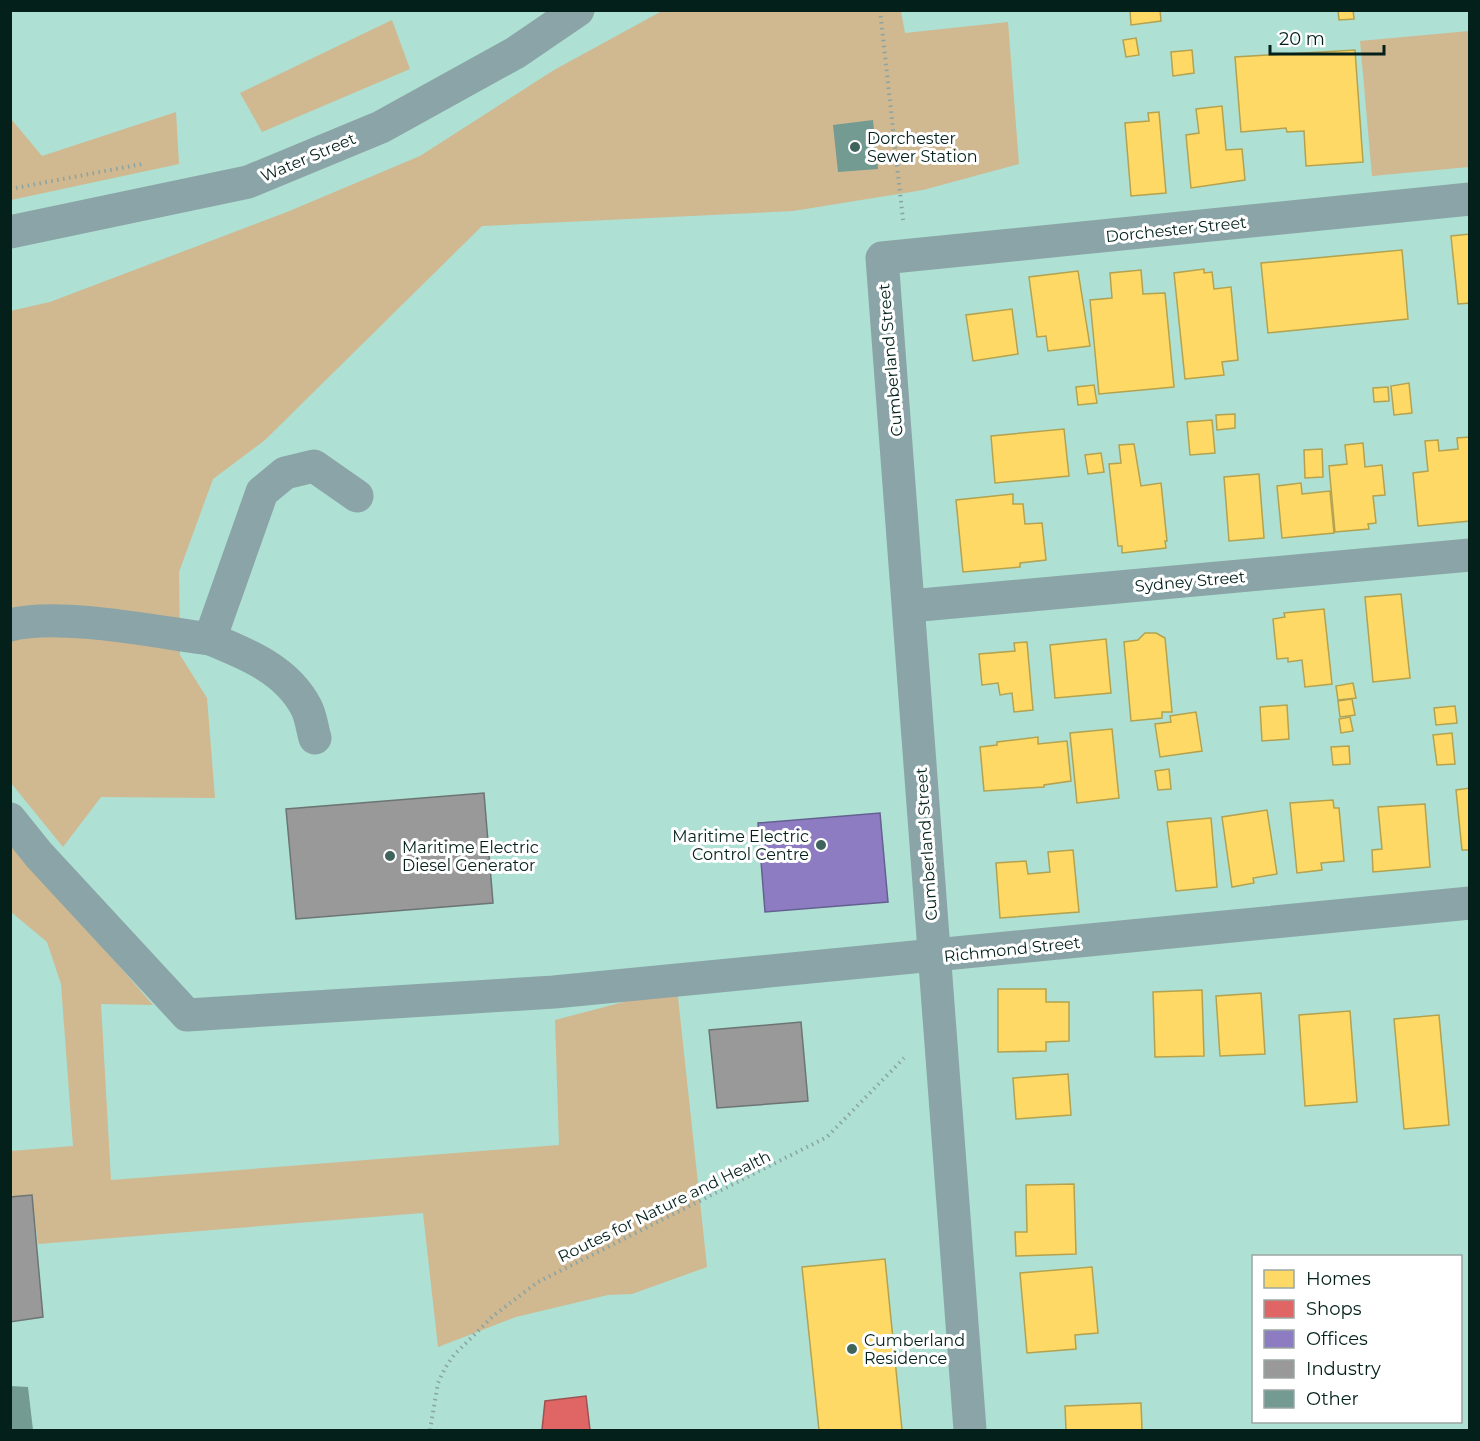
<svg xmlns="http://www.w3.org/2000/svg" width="1480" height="1441" font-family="Montserrat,sans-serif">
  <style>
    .green { fill: #d0b890 }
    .homes { fill: #ffd966; stroke: #b3a24f; stroke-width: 1.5 }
    .shops { fill: #e06666; stroke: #9e514f; stroke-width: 1.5 }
    .offices { fill: #8e7cc3; stroke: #646190; stroke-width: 1.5 }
    .industry { fill: #999; stroke: #6c7573; stroke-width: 1.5 }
    .building { fill: #739b91 }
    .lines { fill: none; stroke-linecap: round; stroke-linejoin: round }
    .path { stroke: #89a4a3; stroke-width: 4; stroke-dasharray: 1.5 4.5; stroke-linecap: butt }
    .minor { stroke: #8aa4a7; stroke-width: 33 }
    .poi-dot { fill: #3f645b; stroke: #fff; stroke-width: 2 }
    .labels { text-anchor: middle; stroke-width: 6; stroke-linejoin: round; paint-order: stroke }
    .poi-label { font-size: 16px; fill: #03211a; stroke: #fff; text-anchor: start }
    .street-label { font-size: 16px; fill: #03211a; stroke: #fff }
  </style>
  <rect width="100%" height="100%" fill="#aee0d3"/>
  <g class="green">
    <path d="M662,11H901L905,33L1008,22L1019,164L923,190L793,211L482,226L265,440L213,479L179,572L180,655L207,698L215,798L101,797L63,847L11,783L10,311L50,302L287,212L420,156L554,70Z"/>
    <path d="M392,20L410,69L262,132L240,93Z"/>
    <path d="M1469,31V167L1372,176L1360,41Z"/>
    <path d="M176,112L179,164L11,200V119L42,156Z"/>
    <path d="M10,840L153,1005L101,1004L111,1180L559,1145L555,1020L677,988L707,1267L632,1294L608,1295L516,1317L438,1347L423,1213L38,1244L32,1195L11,1197V1151L73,1146L61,984L47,942L11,912Z"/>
  </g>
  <g class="homes">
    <path d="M1130,10H1160L1161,21L1131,25Z"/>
    <path d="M1338,10H1353L1354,19L1339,20Z"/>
    <path d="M1136,38L1139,55L1126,57L1123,40Z"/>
    <path d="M1192,50L1194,73L1173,76L1171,52Z"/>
    <path d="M1355,50L1363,162L1306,166L1304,131L1287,132L1286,128L1241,132L1235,57Z"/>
    <path d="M1222,106L1226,150L1242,149L1245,180L1191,188L1186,135L1199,133L1196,109Z"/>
    <path d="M1159,112L1166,193L1131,196L1125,123L1149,121L1148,113Z"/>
    <path d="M1470,234V303L1458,304L1451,236Z"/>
    <path d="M1402,250L1408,319L1268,333L1261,263Z"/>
    <path d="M1204,269V273L1212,272L1214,289L1231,287L1238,360L1222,362L1224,375L1185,379L1174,273Z"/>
    <path d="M1141,270L1143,294L1165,293L1174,387L1099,394L1090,300L1112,298L1110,273Z"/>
    <path d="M1078,271L1090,346L1048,351L1046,336L1037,337L1029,277Z"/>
    <path d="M1012,309L1018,354L973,361L966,315Z"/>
    <path d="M1409,383L1412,413L1394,415L1391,386Z"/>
    <path d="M1094,385L1097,403L1078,405L1076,387Z"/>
    <path d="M1388,387L1389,401L1374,402L1373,388Z"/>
    <path d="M1235,414V428L1217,430L1216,415Z"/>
    <path d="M1212,420L1215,453L1190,455L1187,422Z"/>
    <path d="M1064,429L1069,476L995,483L991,436Z"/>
    <path d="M1470,437V521L1418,526L1413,473L1428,471L1425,441L1438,440L1439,451L1458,449L1457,438Z"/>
    <path d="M1363,443L1365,467L1382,465L1385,495L1373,496L1376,523L1368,524L1369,529L1335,532L1329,466L1347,464L1345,445Z"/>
    <path d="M1134,444L1141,486L1161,483L1167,541H1165L1166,548L1122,553V546H1118L1109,464L1121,463L1119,445Z"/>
    <path d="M1322,449L1323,477L1305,478L1304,450Z"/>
    <path d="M1101,453L1104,472L1088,474L1085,455Z"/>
    <path d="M1259,474L1264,538L1229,541L1224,477Z"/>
    <path d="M1301,483L1302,494L1330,491L1334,533L1282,538L1277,486Z"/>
    <path d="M1013,494V504H1023L1025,524L1042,523L1046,560L1020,563V567L963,572L956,500Z"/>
    <path d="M1401,594L1410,678L1373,682L1365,597Z"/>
    <path d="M1324,609L1332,684L1305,687L1302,660L1288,662V658L1277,659L1273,619L1285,617L1284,613Z"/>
    <path d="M1145,633H1156L1165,638L1172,712H1162V718L1131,721L1124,642L1138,640Z"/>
    <path d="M1106,639L1111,693L1055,698L1050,645Z"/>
    <path d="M1027,642L1033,710L1014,712L1012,693L1000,695L998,683L982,685L979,654L1015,651L1014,643Z"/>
    <path d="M1353,683L1356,698L1338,700L1336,686Z"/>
    <path d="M1352,699L1355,715L1340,717L1338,701Z"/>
    <path d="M1287,705L1289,739L1262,741L1260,707Z"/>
    <path d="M1455,706L1457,723L1436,725L1434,708Z"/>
    <path d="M1196,712L1202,751L1160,757L1155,724L1171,722L1170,716Z"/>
    <path d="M1350,717L1353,731L1341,733L1339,719Z"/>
    <path d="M1112,729L1119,798L1077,803L1070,733Z"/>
    <path d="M1452,733L1455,764L1437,765L1433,735Z"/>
    <path d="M1038,737V744L1067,741L1071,781L1044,785V787L984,791L980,747L997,745V742Z"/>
    <path d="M1349,746L1350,764L1333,765L1331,747Z"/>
    <path d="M1169,769L1171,789L1158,790L1155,771Z"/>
    <path d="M1470,788V850H1462L1456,790Z"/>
    <path d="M1333,800L1334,808H1339L1344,861L1321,863L1322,870L1297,873L1290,803Z"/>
    <path d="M1425,804L1430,867L1373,872L1372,850L1382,849L1378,807Z"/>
    <path d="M1267,810L1277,874L1253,878L1254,883L1232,887L1222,817Z"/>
    <path d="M1211,818L1217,887L1176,891L1167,822Z"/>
    <path d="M1073,850L1079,912L1000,918L996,863L1026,861L1028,874L1050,872L1048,852Z"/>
    <path d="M998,989H1046V1002H1069V1041L1046,1042V1051L998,1052Z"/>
    <path d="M1202,990L1204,1056L1155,1057L1153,992Z"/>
    <path d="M1261,993L1265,1054L1220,1056L1216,996Z"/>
    <path d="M1350,1011L1357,1102L1305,1106L1299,1015Z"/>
    <path d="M1439,1015L1449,1125L1404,1129L1394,1019Z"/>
    <path d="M1068,1074L1071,1115L1016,1119L1013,1078Z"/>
    <path d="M1074,1184L1076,1254L1016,1256L1015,1232H1027L1026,1185Z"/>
    <path d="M885,1259L902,1430H819L802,1267Z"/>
    <path d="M1092,1267L1098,1333L1075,1335L1076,1349L1027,1353L1020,1273Z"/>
    <path d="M1141,1403L1142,1430H1066L1065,1406Z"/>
  </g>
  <path class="shops" d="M586,1396L590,1430H542L545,1401Z"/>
  <path class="offices" d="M880,813L888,902L765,912L758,823Z"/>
  <g class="industry">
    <path d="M484,793L493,903L296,919L286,809Z"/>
    <path d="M801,1022L808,1101L717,1108L709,1030Z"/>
    <path d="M32,1195L43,1317L10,1322V1197Z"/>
  </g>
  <g class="building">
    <path d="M873,120L878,169L838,172L833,125Z"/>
    <path d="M10,1386L28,1387L33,1430H10Z"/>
  </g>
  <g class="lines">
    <g class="path">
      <path d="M880,10L903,220"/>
      <path d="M10,189L142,164"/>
      <path d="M430,1430L438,1383L445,1368L454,1355L493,1316L538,1282L827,1137L904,1058"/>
    </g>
    <g class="minor">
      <path d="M10,232L248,182L381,127L515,53L578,10"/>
      <path d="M910,606L1470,555"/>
      <path d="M10,625C59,612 157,632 210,639L262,492L285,473L314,466L357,496"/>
      <path d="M210,639C247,654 287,670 306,707C311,716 312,728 315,738"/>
      <path d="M10,819L39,855L187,1015L554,992L1470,903"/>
      <path d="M970,1430C939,1040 914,649 882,258L1470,199"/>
    </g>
  </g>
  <g class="poi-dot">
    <circle cx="855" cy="147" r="6"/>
    <circle cx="821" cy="845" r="6"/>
    <circle cx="390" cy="856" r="6"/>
    <circle cx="852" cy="1349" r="6"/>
  </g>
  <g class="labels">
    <g class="poi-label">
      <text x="867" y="144">Dorchester<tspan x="867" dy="18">Sewer Station</tspan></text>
      <text x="809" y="842" text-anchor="end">Maritime Electric<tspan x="809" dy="18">Control Centre</tspan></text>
      <text x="402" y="853">Maritime Electric<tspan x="402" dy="18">Diesel Generator</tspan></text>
      <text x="864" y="1346">Cumberland<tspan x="864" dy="18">Residence</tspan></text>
    </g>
    <g class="street-label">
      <text transform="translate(308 157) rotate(-23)" y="6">Water Street</text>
      <text transform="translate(1176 229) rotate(-6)" y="6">Dorchester Street</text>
      <text transform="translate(890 360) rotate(-95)" y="6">Cumberland Street</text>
      <text transform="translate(1190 581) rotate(-5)" y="6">Sydney Street</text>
      <text transform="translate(926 844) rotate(-94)" y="6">Cumberland Street</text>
      <text transform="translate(1012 949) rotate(-6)" y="6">Richmond Street</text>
      <text transform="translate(664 1206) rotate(-26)" y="6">Routes for Nature and Health</text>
    </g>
  </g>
  <rect width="1480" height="1441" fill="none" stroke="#03211a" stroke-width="24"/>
  <rect x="1252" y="1255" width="210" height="168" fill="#ffffff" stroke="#9aa6a3" stroke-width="1.5"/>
  <rect x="1264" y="1270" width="30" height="18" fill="#ffd966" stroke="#9aa6a3" stroke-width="1.5"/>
  <text x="1306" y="1285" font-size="18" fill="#03211a">Homes</text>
  <rect x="1264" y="1300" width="30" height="18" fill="#e06666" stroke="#9aa6a3" stroke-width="1.5"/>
  <text x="1306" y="1315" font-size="18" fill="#03211a">Shops</text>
  <rect x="1264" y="1330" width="30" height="18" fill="#8e7cc3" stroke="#9aa6a3" stroke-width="1.5"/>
  <text x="1306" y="1345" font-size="18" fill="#03211a">Offices</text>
  <rect x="1264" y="1360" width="30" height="18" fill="#999999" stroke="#9aa6a3" stroke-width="1.5"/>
  <text x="1306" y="1375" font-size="18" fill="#03211a">Industry</text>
  <rect x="1264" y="1390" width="30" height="18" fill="#739b91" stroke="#9aa6a3" stroke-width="1.5"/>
  <text x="1306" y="1405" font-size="18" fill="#03211a">Other</text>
  <path d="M1270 45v9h114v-9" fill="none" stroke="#03211a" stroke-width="3"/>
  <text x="1279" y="45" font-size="18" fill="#03211a" stroke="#ffffff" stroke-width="4.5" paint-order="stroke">20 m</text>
</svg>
